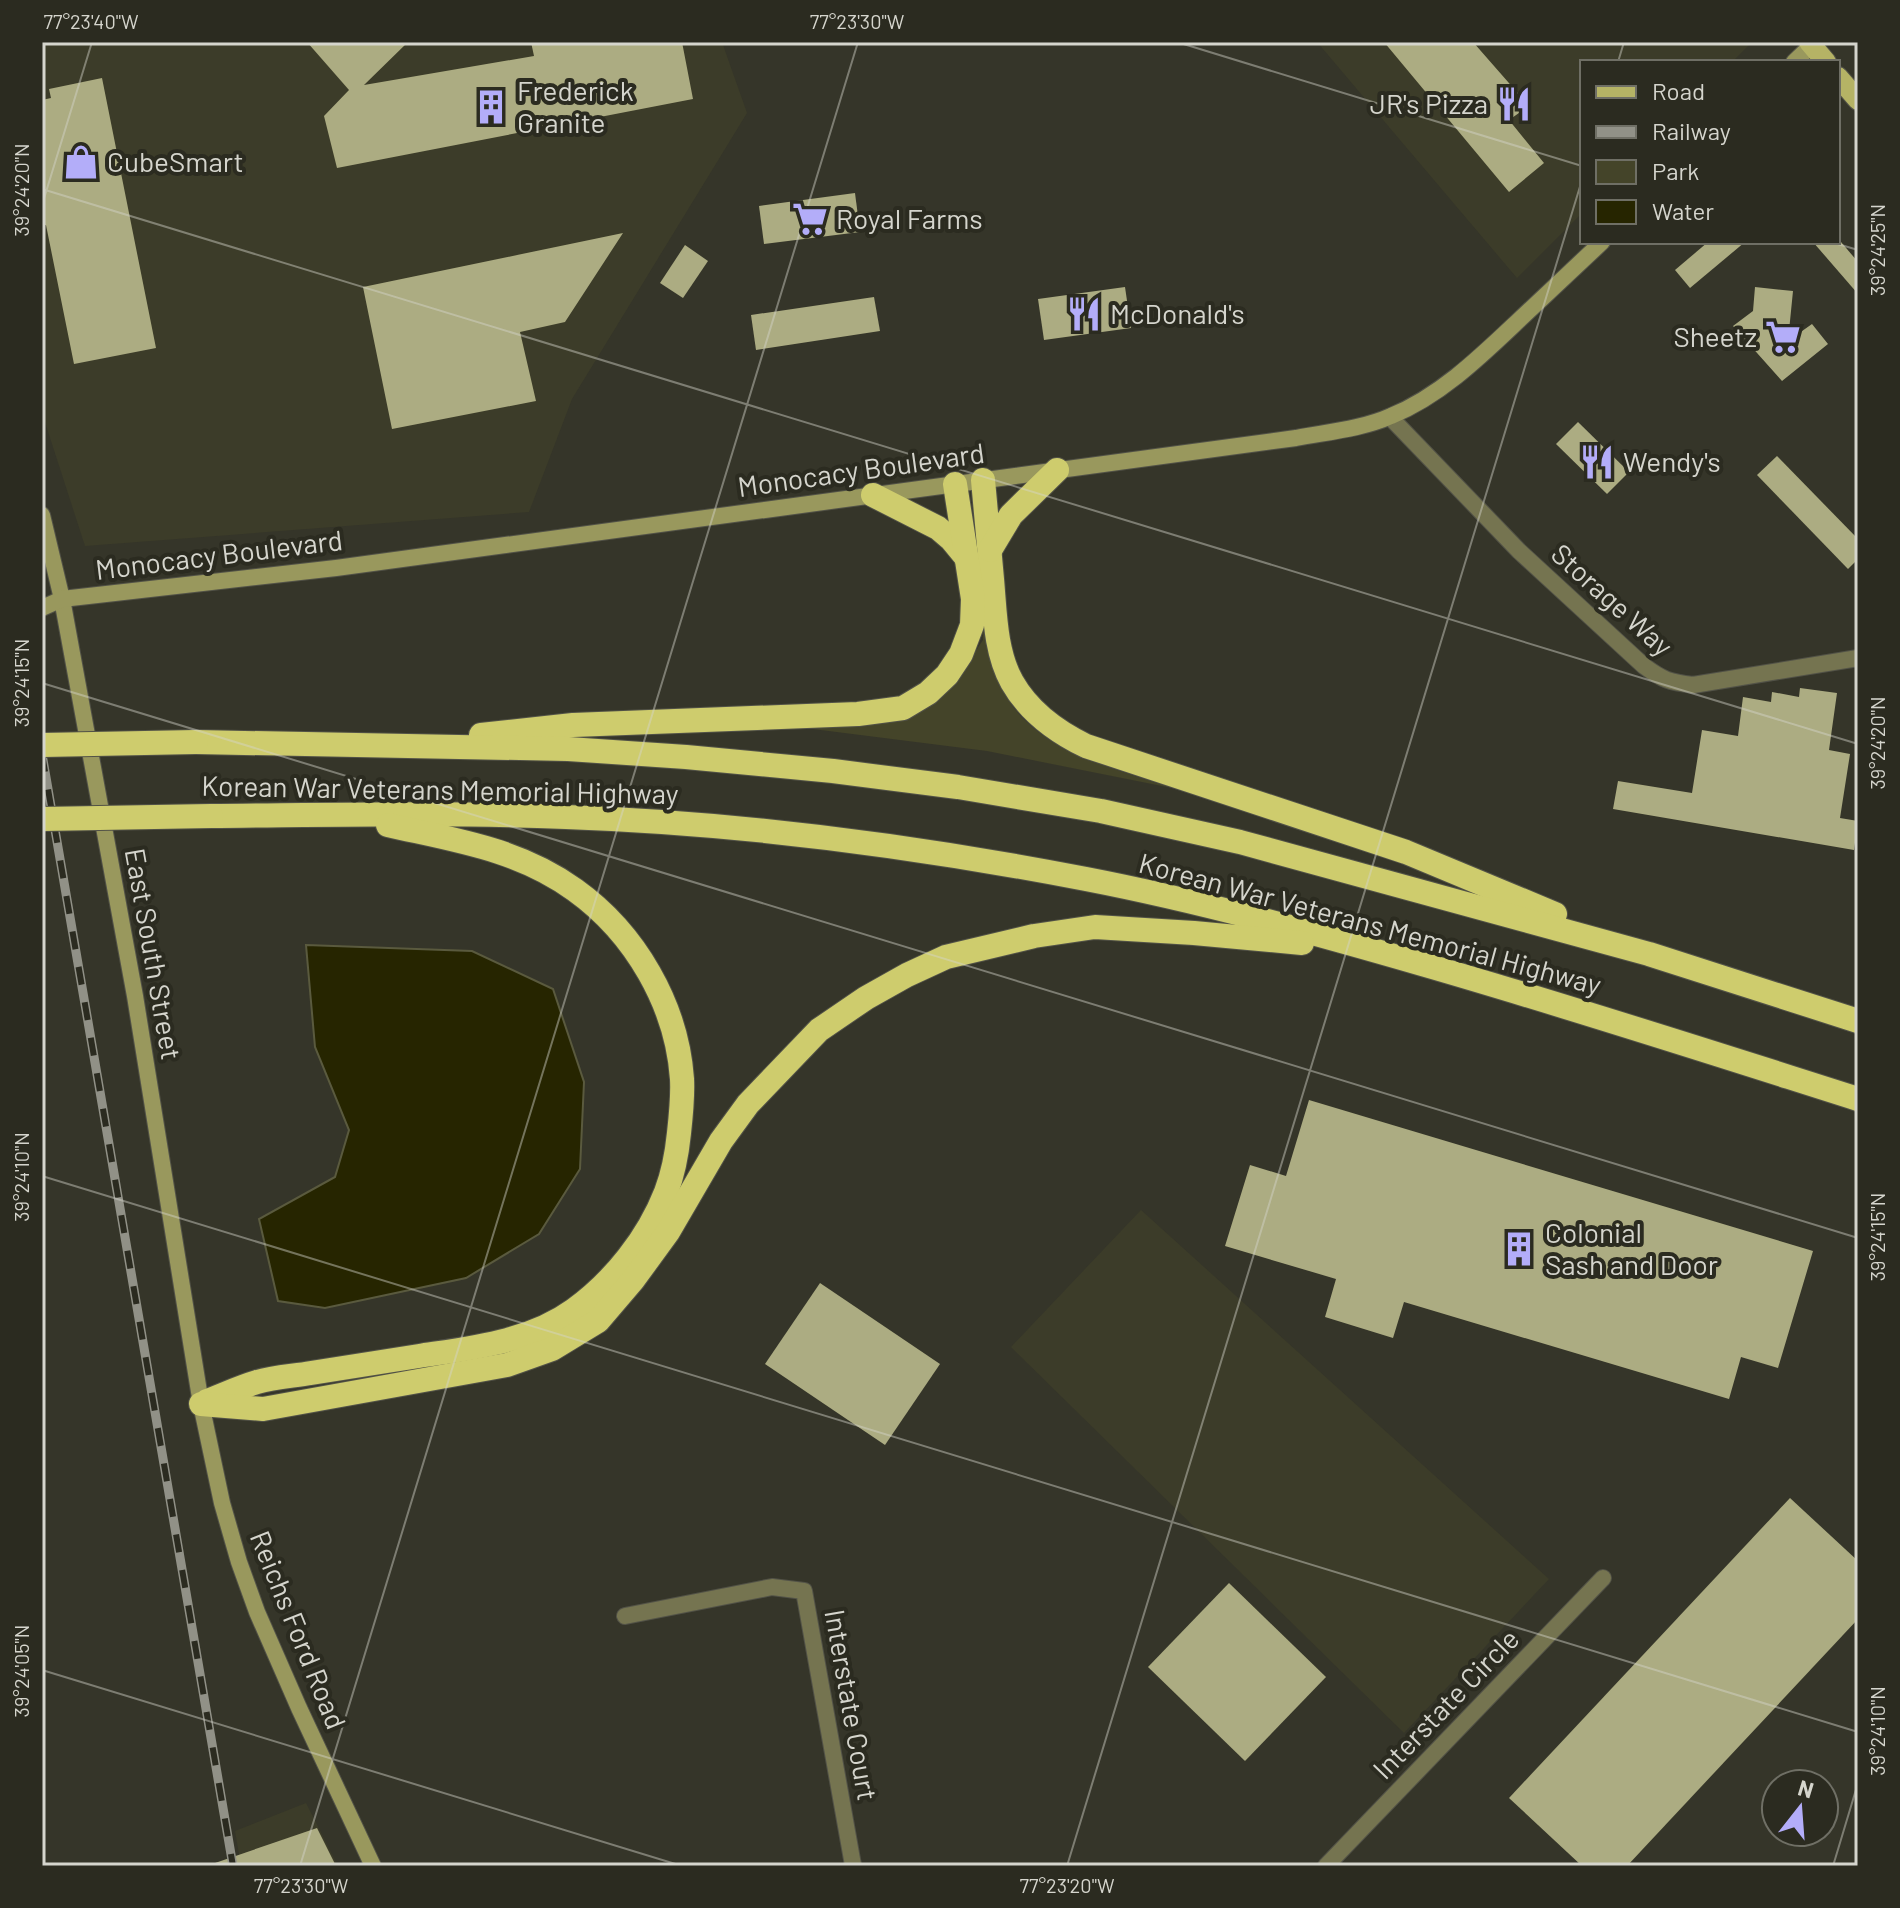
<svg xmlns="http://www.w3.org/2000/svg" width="1900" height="1908" font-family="Barlow,sans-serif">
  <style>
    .built { fill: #3c3c29 }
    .green { fill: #444429 }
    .water { fill: #262500; stroke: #5a5a3e; stroke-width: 2 }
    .building { fill: #acac82 }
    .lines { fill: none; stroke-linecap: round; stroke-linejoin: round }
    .street-casing { stroke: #525247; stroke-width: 18 }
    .secondary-casing { stroke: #525247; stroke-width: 18 }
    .primary-casing { stroke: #525247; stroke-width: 22 }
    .highway-casing { stroke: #525247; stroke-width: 26 }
    .street { stroke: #757450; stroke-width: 16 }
    .secondary { stroke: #99985d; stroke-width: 16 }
    .primary { stroke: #b5b365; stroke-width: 20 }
    .highway { stroke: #cecc6d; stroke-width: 24 }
    .rail-casing { stroke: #919187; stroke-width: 9 }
    .rail { stroke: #2b2b20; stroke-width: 6; stroke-dasharray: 18; stroke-linecap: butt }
    .highway-bridge-casing { stroke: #525247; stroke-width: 26; stroke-linecap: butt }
    .highway-bridge { stroke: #cecc6d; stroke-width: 24 }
    .ticks { fill: none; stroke: #d5d5cd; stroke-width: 2; stroke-opacity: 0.45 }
    .labels { text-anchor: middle; stroke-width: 8; stroke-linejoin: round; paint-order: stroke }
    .poi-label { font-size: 28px; fill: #d5d5cd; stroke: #2b2b20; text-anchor: start }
    .street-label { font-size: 28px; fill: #d5d5cd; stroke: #2b2b20 }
    .neatline { fill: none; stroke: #d5d5cd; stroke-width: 3 }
    .ticks-label { font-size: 20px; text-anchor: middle; fill: #d5d5cd }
  </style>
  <rect width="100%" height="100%" fill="#353529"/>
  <g class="built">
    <path d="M42,42H722L747,113L572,399L529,512L85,546L42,413Z"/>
    <path d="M1317,42H1752L1732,62H1582V213L1517,278Z"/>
    <path d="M1141,1210L1549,1579L1404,1733L1011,1347Z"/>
    <path d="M306,1803L338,1866H241L235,1831Z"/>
  </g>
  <path class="green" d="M980,578C984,601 987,623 991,645C993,655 994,666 997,676C1021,748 1109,766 1172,788L987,751L797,727H860L904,718L937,701L951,688L983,640Z"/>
  <path class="water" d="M306,945L472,951L553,989L584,1082L580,1169L539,1234L466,1278L325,1308L278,1301L259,1219L335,1177L349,1130L315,1047Z"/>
  <g class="building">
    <path d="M307,42H408L364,85L534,56L531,42H682L693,99L337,168L324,116L349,90Z"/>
    <path d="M1384,42H1473L1529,106L1509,120L1544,163L1509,192Z"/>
    <path d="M102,78L156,348L74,364L46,225L42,226V100L51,98L49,89Z"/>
    <path d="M855,193L860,232L764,244L759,206Z"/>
    <path d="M623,233L565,322L520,332L536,401L392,429L363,287Z"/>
    <path d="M1708,242H1745L1690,288L1675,270Z"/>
    <path d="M1813,242H1841L1858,262V294Z"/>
    <path d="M685,245L708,261L683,298L660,283Z"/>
    <path d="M1125,287L1131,328L1044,340L1038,299Z"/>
    <path d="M1755,287L1793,291L1788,341L1812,324L1828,344L1782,381L1733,326L1753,311Z"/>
    <path d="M874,297L880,331L756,350L751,315Z"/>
    <path d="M1578,422L1629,472L1607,494L1556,444Z"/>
    <path d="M1777,456L1858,539V559L1848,569L1757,475Z"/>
    <path d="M1800,688L1837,693L1829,750L1850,754L1840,818L1858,821L1854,850L1613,809L1618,781L1692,793L1702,730L1738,736L1743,697L1771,702L1772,692L1799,697Z"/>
    <path d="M1309,1100L1813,1251L1778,1368L1741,1357L1729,1399L1404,1302L1393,1338L1325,1317L1336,1279L1225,1246L1250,1165L1286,1176Z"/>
    <path d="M820,1283L940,1364L885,1445L765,1364Z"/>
    <path d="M1790,1498L1858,1561V1619L1627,1866H1582L1509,1798Z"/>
    <path d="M1229,1583L1326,1677L1245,1761L1148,1667Z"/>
    <path d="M317,1828L336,1866H216L215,1863Z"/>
  </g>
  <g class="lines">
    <g class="street-casing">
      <g id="street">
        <path d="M1390,417L1519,551L1644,666C1663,680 1669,682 1693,685L1858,658"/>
        <path d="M625,1616L772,1587L804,1591L853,1865"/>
        <path d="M1326,1866L1603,1578"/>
      </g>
    </g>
    <g class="secondary-casing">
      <g id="secondary">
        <path d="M1794,62L1815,42"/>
        <path d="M42,515L62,599L135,996L201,1404L222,1503L239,1562L257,1612L299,1708L373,1866"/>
        <path d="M42,608L62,599L336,568L1296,438C1327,432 1362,429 1391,416C1440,396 1480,357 1518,321C1546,295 1574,268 1602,242"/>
      </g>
    </g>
    <g class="primary-casing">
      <g id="primary">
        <path d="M1809,42L1826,62"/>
        <path d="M1838,77L1858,100"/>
      </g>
    </g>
    <g class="highway-casing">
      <g id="highway">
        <path d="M983,480C986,513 989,546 992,579C995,612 995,652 1012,682C1029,712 1055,731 1086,746L1406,852L1555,914"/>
        <path d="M873,495L938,528L952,540L966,557"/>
        <path d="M990,550L1011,515L1057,470"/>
        <path d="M481,735L573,725L858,714L903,708L928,693L947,675L961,654L972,625L973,599L955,484"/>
        <path d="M196,742L568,749L686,757L833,771L958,787L1101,811L1240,842L1649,954L1858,1021"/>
        <path d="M211,816C329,815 448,812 566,817C740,823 915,846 1086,879C1200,901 1311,932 1422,964C1568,1006 1713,1053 1858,1099"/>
        <path d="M207,1401C223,1395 240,1387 257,1382C274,1377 294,1376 311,1373C347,1367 383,1362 419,1356C471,1348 530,1342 574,1310C614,1281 648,1238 666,1192C673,1174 677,1153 679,1133C681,1115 683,1097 682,1079C677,1005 635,933 575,890C519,849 454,840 388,825"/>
        <path d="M201,1404L263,1409L507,1365L552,1349L598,1321L633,1280L668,1232L721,1141L748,1104L819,1030L866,998L907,975L946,957L1034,936L1095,927L1194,933L1302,943"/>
      </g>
    </g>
    <use href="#street" class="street"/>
    <use href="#secondary" class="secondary"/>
    <use href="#primary" class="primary"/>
    <use href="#highway" class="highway"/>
    <g class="rail-casing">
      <path id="rail" d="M42,754L233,1866"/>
    </g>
    <use href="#rail" class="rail"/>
    <g class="highway-bridge-casing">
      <g id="highway-bridge">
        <path d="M42,745L196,742"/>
        <path d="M42,819L211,816"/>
      </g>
    </g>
    <use href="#highway-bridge" class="highway-bridge"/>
  </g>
  <path class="ticks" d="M1177,42L1582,166M1618,62L1624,42M42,189L1858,744M42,205L92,42M1831,242L1858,250M42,683L1858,1238M42,1176L1858,1732M42,1670L682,1866M300,1866L858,42M1067,1866L1582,180M1833,1866L1858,1783"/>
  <defs>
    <g id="restaurant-bare" transform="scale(2.76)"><path d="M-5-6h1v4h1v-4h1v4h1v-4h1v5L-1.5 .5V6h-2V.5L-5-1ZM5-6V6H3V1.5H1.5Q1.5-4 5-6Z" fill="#b3adf9" stroke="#2b2b20" stroke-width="2.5" paint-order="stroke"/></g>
    <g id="building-bare" transform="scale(2.76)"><path d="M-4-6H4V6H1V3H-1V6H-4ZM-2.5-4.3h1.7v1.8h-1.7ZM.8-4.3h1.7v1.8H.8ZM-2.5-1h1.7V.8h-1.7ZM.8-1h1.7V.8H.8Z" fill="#b3adf9" stroke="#2b2b20" stroke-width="2.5" paint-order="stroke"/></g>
    <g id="shop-bare" transform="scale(2.76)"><path d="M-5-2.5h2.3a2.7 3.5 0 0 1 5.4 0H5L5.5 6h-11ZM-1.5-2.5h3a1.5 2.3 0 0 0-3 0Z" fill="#b3adf9" stroke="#2b2b20" stroke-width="2.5" paint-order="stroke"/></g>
    <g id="supermarket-bare" transform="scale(2.76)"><path d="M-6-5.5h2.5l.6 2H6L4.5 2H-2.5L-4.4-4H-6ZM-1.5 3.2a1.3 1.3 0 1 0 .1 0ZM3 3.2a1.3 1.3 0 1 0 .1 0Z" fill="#b3adf9" stroke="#2b2b20" stroke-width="2.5" paint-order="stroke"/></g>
  </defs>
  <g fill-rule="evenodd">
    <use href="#restaurant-bare" x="1514" y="104"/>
    <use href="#building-bare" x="491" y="107"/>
    <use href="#shop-bare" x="81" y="162"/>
    <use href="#supermarket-bare" x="810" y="219"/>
    <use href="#restaurant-bare" x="1084" y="314"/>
    <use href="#supermarket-bare" x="1783" y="337"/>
    <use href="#restaurant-bare" x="1597" y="462"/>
    <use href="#building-bare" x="1519" y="1249"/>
  </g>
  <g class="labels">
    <g class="poi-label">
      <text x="517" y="101">Frederick<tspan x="517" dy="32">Granite</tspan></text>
      <text x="1488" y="114" text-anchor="end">JR's Pizza</text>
      <text x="107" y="172">CubeSmart</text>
      <text x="836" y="229">Royal Farms</text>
      <text x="1110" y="324">McDonald's</text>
      <text x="1757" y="347" text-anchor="end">Sheetz</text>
      <text x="1623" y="472">Wendy's</text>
      <text x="1545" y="1243">Colonial<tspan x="1545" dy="32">Sash and Door</tspan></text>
    </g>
    <g class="street-label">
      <text transform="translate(861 470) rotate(-8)" y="10">Monocacy Boulevard</text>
      <text transform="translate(219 555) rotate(-7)" y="10">Monocacy Boulevard</text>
      <text transform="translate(1612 600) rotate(42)" y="10">Storage Way</text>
      <text transform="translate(440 790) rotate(1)" y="10">Korean War Veterans Memorial Highway</text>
      <text transform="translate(1370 924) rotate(15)" y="10">Korean War Veterans Memorial Highway</text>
      <text transform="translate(153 954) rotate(80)" y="10">East South Street</text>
      <text transform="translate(298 1630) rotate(68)" y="10">Reichs Ford Road</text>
      <text transform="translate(1446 1704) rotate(-46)" y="10">Interstate Circle</text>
      <text transform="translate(851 1705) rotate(80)" y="10">Interstate Court</text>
    </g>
  </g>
  <rect width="1900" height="1908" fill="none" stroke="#2b2b20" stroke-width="88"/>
  <rect x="1580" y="60" width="260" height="184" fill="#2b2b20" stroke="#6f6f65" stroke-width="2"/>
  <rect x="1596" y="86" width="40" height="12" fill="#b5b365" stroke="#6f6f65" stroke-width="2"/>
  <text x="1652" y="100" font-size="24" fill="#d5d5cd">Road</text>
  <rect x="1596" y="126" width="40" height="12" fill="#919187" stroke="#6f6f65" stroke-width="2"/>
  <text x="1652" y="140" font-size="24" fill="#d5d5cd">Railway</text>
  <rect x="1596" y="160" width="40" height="24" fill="#444429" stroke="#6f6f65" stroke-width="2"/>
  <text x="1652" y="180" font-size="24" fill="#d5d5cd">Park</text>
  <rect x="1596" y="200" width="40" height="24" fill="#262500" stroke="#6f6f65" stroke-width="2"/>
  <text x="1652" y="220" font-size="24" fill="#d5d5cd">Water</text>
  <g transform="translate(1800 1808) rotate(17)"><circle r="38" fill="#2b2b20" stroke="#6f6f65" stroke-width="2"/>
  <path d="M0-6L14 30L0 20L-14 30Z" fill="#b3adf9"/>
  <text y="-12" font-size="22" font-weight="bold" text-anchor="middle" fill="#d5d5cd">N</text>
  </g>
  <rect x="44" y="44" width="1812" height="1820" class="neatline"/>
  <g class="ticks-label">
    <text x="91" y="29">77°23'40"W</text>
    <text x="857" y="29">77°23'30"W</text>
    <text transform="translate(22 190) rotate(-90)" y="7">39°24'20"N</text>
    <text transform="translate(1878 250) rotate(-90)" y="7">39°24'25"N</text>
    <text transform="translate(22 683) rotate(-90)" y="7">39°24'15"N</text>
    <text transform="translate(1878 743) rotate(-90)" y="7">39°24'20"N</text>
    <text transform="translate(22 1177) rotate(-90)" y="7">39°24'10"N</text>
    <text transform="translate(1878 1237) rotate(-90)" y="7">39°24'15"N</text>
    <text transform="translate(22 1671) rotate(-90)" y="7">39°24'05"N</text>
    <text transform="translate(1878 1731) rotate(-90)" y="7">39°24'10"N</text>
    <text x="301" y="1893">77°23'30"W</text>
    <text x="1067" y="1893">77°23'20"W</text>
  </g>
</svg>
